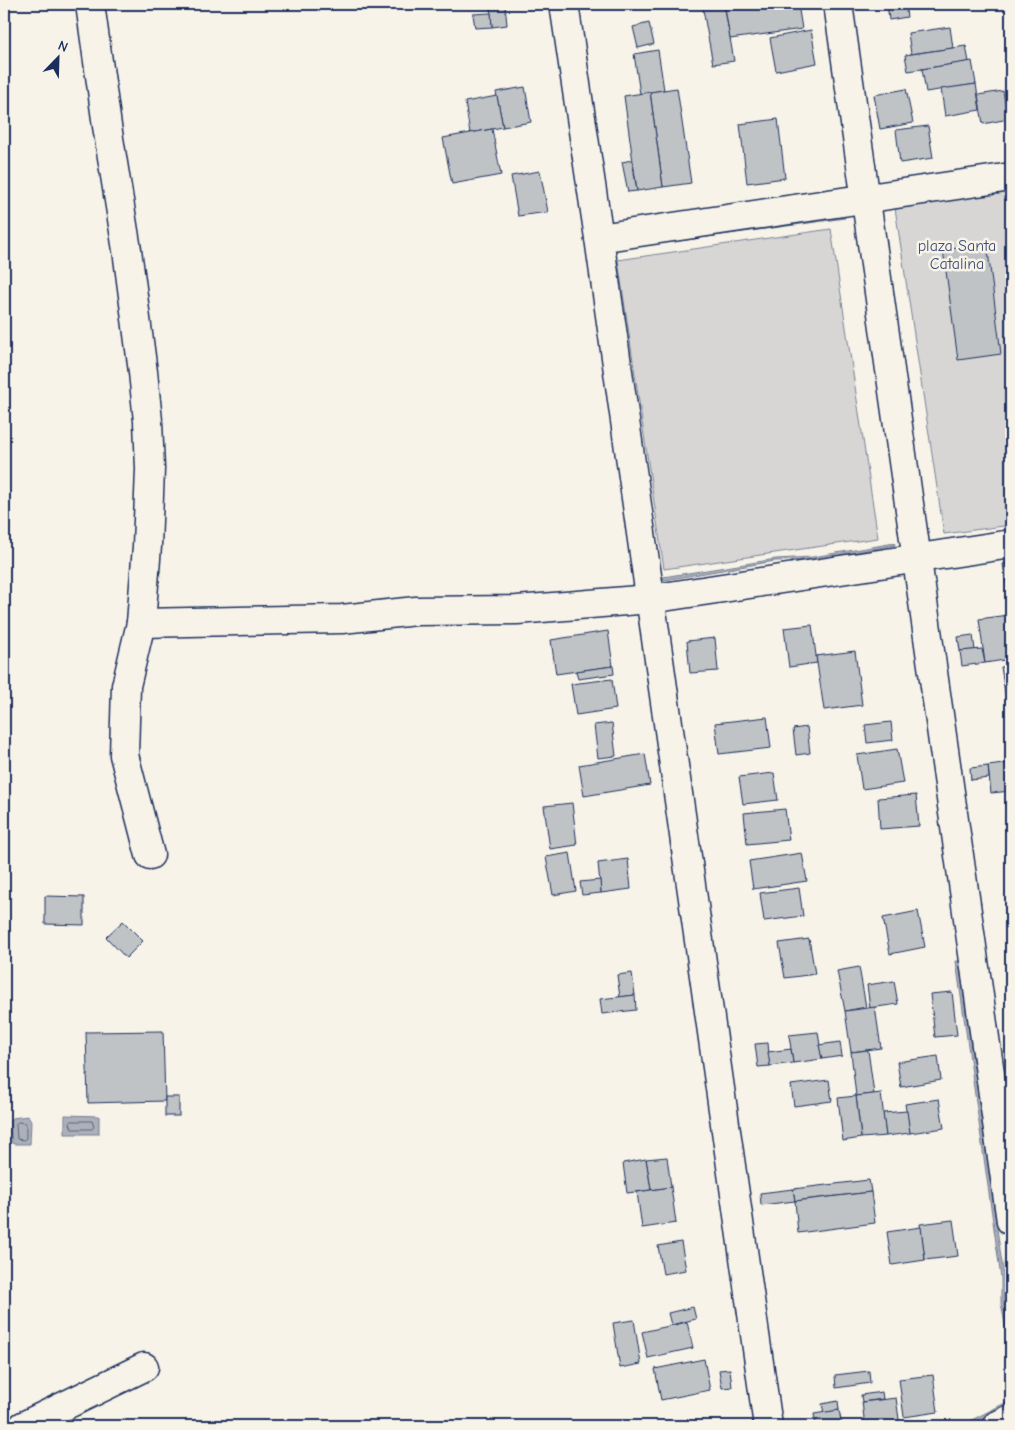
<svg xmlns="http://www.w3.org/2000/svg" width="1015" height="1430" font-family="'Comic Neue',sans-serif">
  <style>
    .green { fill: #d7d6d4; stroke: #798299 }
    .water { fill: #acb0b9; stroke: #727c95 }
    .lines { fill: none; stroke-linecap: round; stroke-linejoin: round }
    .shore { stroke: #556382; stroke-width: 1 }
    .building { fill: #c0c3c5; stroke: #1b2f5e }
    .minor-casing { stroke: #1b2f5e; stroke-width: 31 }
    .minor { stroke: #f7f3e8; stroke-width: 28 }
    .labels { text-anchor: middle; stroke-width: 5; stroke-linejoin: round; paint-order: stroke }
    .park-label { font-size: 16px; fill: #415076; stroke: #f7f3e8 }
  </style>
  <rect width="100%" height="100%" fill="#f7f3e8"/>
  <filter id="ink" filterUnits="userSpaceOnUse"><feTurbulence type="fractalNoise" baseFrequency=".02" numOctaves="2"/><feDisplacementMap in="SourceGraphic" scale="10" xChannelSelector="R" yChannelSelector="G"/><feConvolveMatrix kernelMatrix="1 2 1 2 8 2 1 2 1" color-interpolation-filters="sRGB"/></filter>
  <g filter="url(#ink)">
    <g class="green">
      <path d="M1011,191V525L944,534L895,208Z"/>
      <path d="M831,229L878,538L664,569L618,260Z"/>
    </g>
    <g class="water">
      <path d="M845,215V218L621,249V247Z"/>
      <path d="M895,543V545L813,560L775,561L664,580L663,577L776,559L813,557Z"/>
      <path d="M956,961H959L1004,1278V1303L1011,1344V1357L1001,1303V1278Z"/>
      <path d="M65,1115L99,1116V1134H65Z"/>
      <path d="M28,1116L31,1122L30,1144H14L12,1143L10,1121L12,1118Z"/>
      <path d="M1011,1400V1403L966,1426H960Z"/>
    </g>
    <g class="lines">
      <g class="shore">
        <path d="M72,1121H92L94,1127L92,1129H72L70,1123Z"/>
        <path d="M18,1122L26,1123V1138L24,1140L17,1139L16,1124Z"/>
      </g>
    </g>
    <g class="building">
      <path d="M490,4H505L507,25L492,27Z"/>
      <path d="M629,4H647V5L629,8Z"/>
      <path d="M702,4H724L734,61L713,64Z"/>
      <path d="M751,4H798L802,29L730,39L725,8Z"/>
      <path d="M887,4H905L907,17L889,20Z"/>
      <path d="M491,13L492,27L475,28L473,14Z"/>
      <path d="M649,23L654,44L638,48L633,27Z"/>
      <path d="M950,27L953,48L911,54L908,33Z"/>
      <path d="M811,30L817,63L776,71L770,38Z"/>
      <path d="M966,46L969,62L908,71L905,55Z"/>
      <path d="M658,50L664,90L640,94L634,54Z"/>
      <path d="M972,61L976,84L926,92L922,69Z"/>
      <path d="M976,84L980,110L945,116L941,89Z"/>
      <path d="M525,87L531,122L503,127L496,92Z"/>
      <path d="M677,88L691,183L663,187L650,92Z"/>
      <path d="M906,89L913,123L880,129L874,95Z"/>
      <path d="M1003,91L1008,119L983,124L978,95Z"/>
      <path d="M650,92L663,187L637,191L624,96Z"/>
      <path d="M497,96L503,127L470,133L465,102Z"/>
      <path d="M778,119L785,178L747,183L740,124Z"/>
      <path d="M928,126L933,158L900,163L896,130Z"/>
      <path d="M492,129L501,175L452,184L443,138Z"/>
      <path d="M632,160L637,191L628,192L622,162Z"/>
      <path d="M540,171L548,212L518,216L511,176Z"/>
      <path d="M987,243L1001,354L958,360L943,249Z"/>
      <path d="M1011,562V614L1003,564Z"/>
      <path d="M1009,615L1011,633V659L985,663L979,619Z"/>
      <path d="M812,625L817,663L789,667L784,628Z"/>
      <path d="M608,631L613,666L556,674L551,640Z"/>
      <path d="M973,635L975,650L960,651L958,637Z"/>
      <path d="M715,638L718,671L690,673L687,641Z"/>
      <path d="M982,649L985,663L962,666L960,651Z"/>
      <path d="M855,651L862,705L824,710L816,656Z"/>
      <path d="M613,666L614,674L578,679L576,671Z"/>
      <path d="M1011,666V698L1006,699L1001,667Z"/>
      <path d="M612,679L616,709L576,715L571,684Z"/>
      <path d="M767,717L771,748L719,754L715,723Z"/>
      <path d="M891,722L893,740L867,743L865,725Z"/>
      <path d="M612,723L616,756L598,758L594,725Z"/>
      <path d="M807,727L810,753L796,755L793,729Z"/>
      <path d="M897,749L903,783L862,789L857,755Z"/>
      <path d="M645,754L650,785L584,796L579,765Z"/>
      <path d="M1011,763V791L991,793L988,766Z"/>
      <path d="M988,766L989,778L971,780L970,768Z"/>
      <path d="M774,773L778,800L743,804L739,777Z"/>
      <path d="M916,795L919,826L880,829L878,798Z"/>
      <path d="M572,803L577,845L550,849L544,806Z"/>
      <path d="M785,809L789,840L747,844L744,813Z"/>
      <path d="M570,853L576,891L553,895L546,857Z"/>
      <path d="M802,853L807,881L753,889L749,861Z"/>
      <path d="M628,859L631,889L601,893L598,863Z"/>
      <path d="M600,880L601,893L582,895L580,882Z"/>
      <path d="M799,888L803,916L764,921L760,893Z"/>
      <path d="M45,896L84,897V925L45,924Z"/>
      <path d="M918,911L925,947L890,954L883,918Z"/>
      <path d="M123,921L143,941L126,958L106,937Z"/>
      <path d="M809,939L815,974L785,978L779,943Z"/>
      <path d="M859,967L866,1007L845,1011L837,971Z"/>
      <path d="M632,973L635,995L620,997L617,975Z"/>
      <path d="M894,981L898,1004L870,1008L867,985Z"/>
      <path d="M952,992L957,1035L935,1037L930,994Z"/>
      <path d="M635,995L636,1010L602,1014L600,999Z"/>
      <path d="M875,1007L881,1048L851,1052L845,1011Z"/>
      <path d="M163,1031L165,1101L88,1103L86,1032Z"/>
      <path d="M818,1032L822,1059L793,1063L789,1035Z"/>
      <path d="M840,1042L842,1056L822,1059L819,1045Z"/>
      <path d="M768,1043L770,1066L758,1067L755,1044Z"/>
      <path d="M791,1049L793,1063L770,1066L768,1052Z"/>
      <path d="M868,1050L874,1094L856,1096L851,1052Z"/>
      <path d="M938,1056L941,1080L901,1087L897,1062Z"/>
      <path d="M829,1080L832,1101L794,1106L791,1085Z"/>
      <path d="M881,1093L886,1136L861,1138L856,1096Z"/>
      <path d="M856,1096L861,1138L843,1141L838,1098Z"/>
      <rect x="165" y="1097" width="14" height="19"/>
      <path d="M939,1099L944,1128L910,1133L905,1104Z"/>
      <path d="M907,1111L910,1133L886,1136L883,1113Z"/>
      <path d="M667,1157L671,1187L651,1190L646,1159Z"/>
      <path d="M646,1159L651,1190L627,1193L623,1163Z"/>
      <path d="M869,1180L871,1192L795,1201L793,1189Z"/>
      <path d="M671,1187L676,1223L642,1228L637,1192Z"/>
      <path d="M793,1189L795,1201L761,1205L760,1193Z"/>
      <path d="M871,1192L875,1223L798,1233L795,1201Z"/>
      <path d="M953,1220L958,1256L925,1260L920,1224Z"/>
      <path d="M921,1227L925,1260L892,1265L887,1232Z"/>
      <path d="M681,1242L686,1270L663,1274L658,1246Z"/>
      <path d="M693,1307L696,1319L671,1325L668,1313Z"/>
      <path d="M634,1320L641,1364L620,1368L613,1323Z"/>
      <path d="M687,1322L693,1348L648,1358L642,1332Z"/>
      <path d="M704,1359L710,1390L661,1400L655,1369Z"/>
      <path d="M730,1369L732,1387L722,1388L719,1370Z"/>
      <path d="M869,1371L870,1383L836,1388L835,1375Z"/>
      <path d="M933,1375L938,1412L904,1417L899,1379Z"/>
      <path d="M882,1392L883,1399L862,1402L861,1395Z"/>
      <path d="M896,1398L900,1426H865L862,1402Z"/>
      <path d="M838,1401L839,1410L824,1413L822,1404Z"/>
      <path d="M839,1410L842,1426H816L814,1414Z"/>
    </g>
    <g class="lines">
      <g class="minor-casing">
        <g id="minor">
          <path d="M90,4L107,126L127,250L143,372L148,421L150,469L147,546L141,623L126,686L124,755L150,855"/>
          <path d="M564,4L599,238L768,1426"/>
          <path d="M838,4L1011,1221"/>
          <path d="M599,238L1011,177"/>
          <path d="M141,623L342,619L416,611L517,610L650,599L1011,544"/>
          <path d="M23,1426L144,1367"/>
          <path d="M996,1426L1011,1419"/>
        </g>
      </g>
      <use href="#minor" class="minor"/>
    </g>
  </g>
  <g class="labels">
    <g class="park-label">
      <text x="957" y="251">plaza Santa<tspan x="957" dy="18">Catalina</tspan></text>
    </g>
  </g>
  <rect width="1015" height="1430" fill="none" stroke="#f7f3e8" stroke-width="20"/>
  <rect x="10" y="10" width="995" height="1410" fill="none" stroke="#1b2f5e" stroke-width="2" filter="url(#ink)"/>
  <g transform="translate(58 58) rotate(23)" stroke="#f7f3e8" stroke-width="4" paint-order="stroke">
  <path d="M0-4L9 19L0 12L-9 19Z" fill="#1b2f5e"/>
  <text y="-8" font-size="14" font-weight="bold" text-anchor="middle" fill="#1b2f5e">N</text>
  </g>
</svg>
